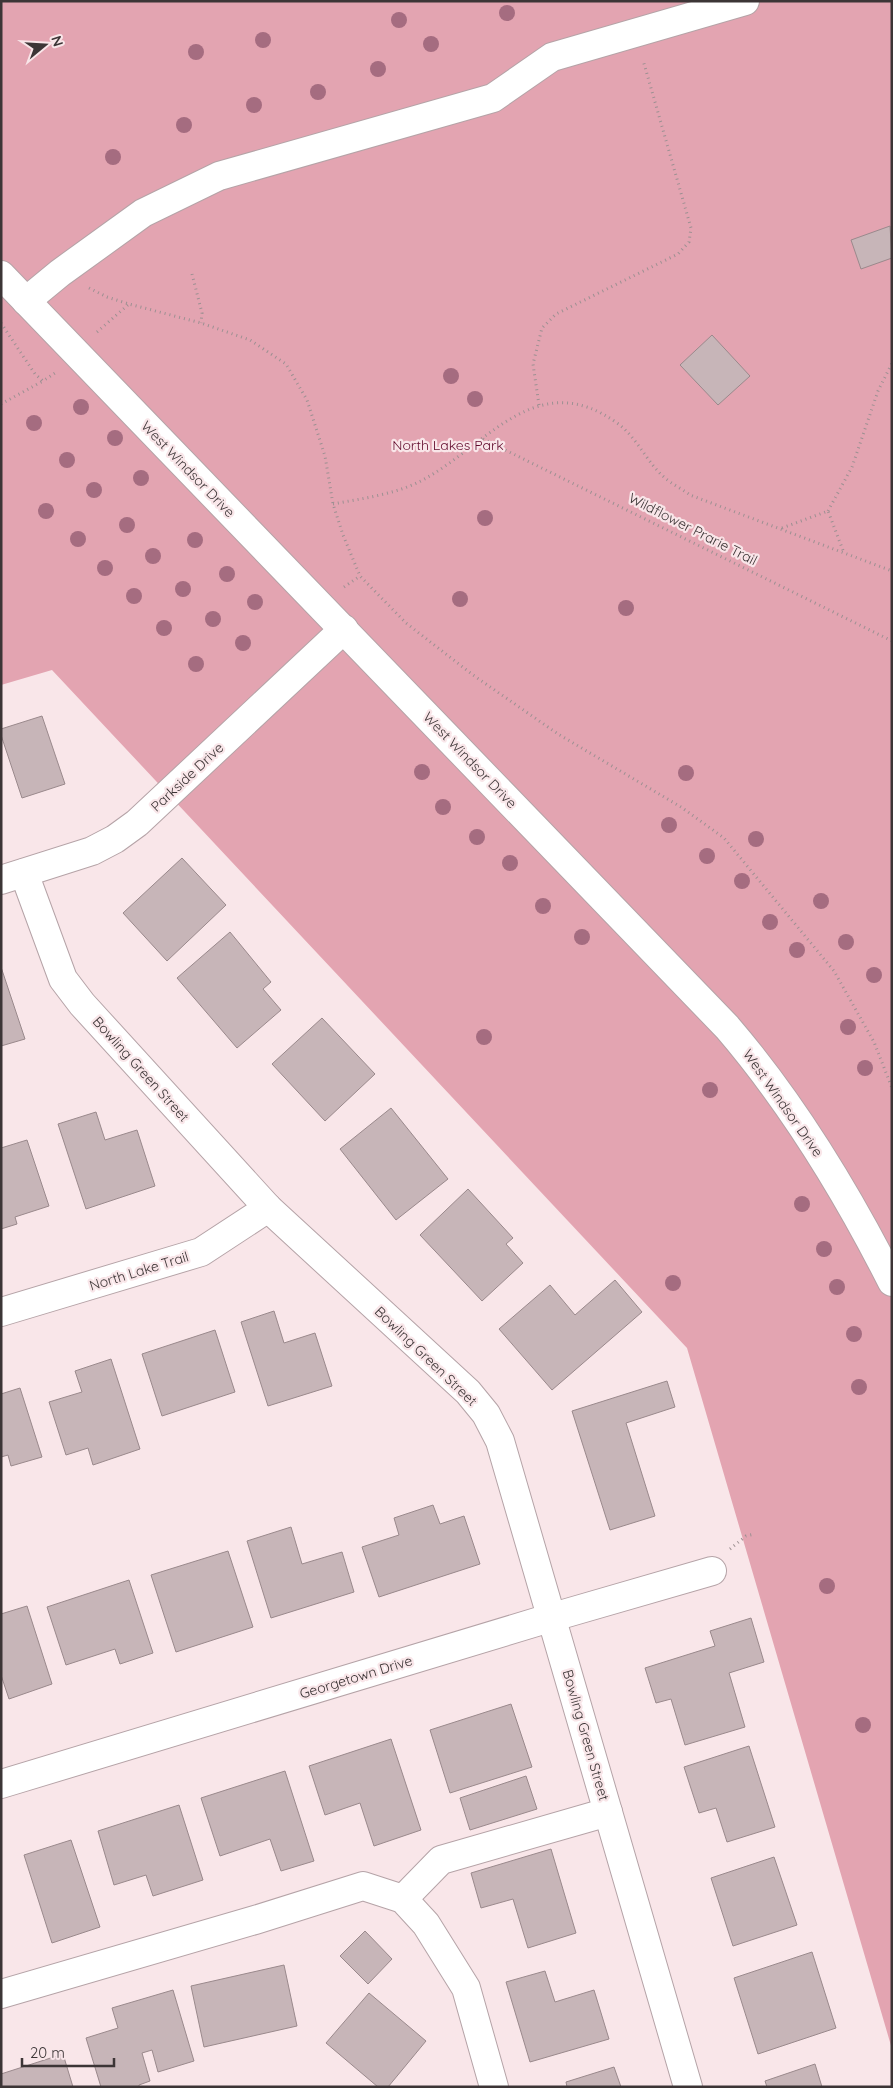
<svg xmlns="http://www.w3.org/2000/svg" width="893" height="2088" font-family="Quicksand,sans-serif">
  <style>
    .green { fill: #e3a4b1 }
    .building { fill: #c7b5b8; stroke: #9a898c }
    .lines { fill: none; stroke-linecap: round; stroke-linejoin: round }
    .minor-casing { stroke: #b5a3a7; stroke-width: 30 }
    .path { stroke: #9d9092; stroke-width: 3; stroke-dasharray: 1 4; stroke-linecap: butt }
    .minor { stroke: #fff; stroke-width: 28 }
    .tree { fill: #a56c80 }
    .labels { text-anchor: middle; stroke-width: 4.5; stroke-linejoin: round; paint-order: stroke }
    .park-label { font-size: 14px; fill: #60092b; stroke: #f9e6e9 }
    .street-label { font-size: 14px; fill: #3c3536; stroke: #f9e6e9 }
  </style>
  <rect width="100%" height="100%" fill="#f9e6e9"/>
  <path class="green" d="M1,1H892V2049L687,1348L52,670L1,685Z"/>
  <g class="building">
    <path d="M890,226L892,258L861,269L851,240Z"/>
    <path d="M712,335L750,376L718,405L680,365Z"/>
    <path d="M42,716L65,784L22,798L1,735V729Z"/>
    <path d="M182,858L226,905L167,961L123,913Z"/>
    <path d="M230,932L271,982L263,989L281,1010L237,1048L177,978Z"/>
    <path d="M1,967L25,1039L1,1046Z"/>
    <path d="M322,1018L375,1074L325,1121L272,1064Z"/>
    <path d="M391,1108L448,1179L396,1220L340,1149Z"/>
    <path d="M96,1112L105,1140L137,1130L155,1186L86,1209L58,1124Z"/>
    <path d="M27,1140L49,1206L15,1217L17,1224L1,1229V1148Z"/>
    <path d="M468,1189L513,1238L506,1244L523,1263L482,1301L420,1235Z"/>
    <path d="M615,1280L642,1312L552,1390L499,1329L550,1285L575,1315Z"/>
    <path d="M274,1311L284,1343L315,1333L332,1386L268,1406L241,1322Z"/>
    <path d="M215,1330L235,1392L162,1416L142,1354Z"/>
    <path d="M111,1359L140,1449L93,1465L88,1448L66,1455L49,1402L82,1392L75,1371Z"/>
    <path d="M667,1381L675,1407L626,1423L655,1516L610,1530L572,1411Z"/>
    <path d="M20,1388L42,1457L11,1466L8,1455L1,1457V1394Z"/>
    <path d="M433,1505L440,1524L464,1516L480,1564L379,1597L362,1547L399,1535L394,1518Z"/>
    <path d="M291,1527L302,1564L342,1552L354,1592L271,1618L247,1541Z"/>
    <path d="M228,1551L253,1627L176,1652L151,1575Z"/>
    <path d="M129,1580L153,1653L120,1664L115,1649L66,1665L47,1607Z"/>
    <path d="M27,1606L52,1684L9,1699L1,1675V1614Z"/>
    <path d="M751,1618L764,1662L729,1673L745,1727L685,1745L671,1699L656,1703L645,1668L715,1646L710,1631Z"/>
    <path d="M511,1704L532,1767L450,1793L430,1730Z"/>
    <path d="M391,1739L421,1830L374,1846L360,1803L325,1815L309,1766Z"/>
    <path d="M749,1746L775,1827L727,1842L716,1808L699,1813L684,1767Z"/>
    <path d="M285,1771L314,1861L281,1871L270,1839L220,1856L201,1798Z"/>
    <path d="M526,1776L537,1809L470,1830L460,1798Z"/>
    <path d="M179,1805L203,1880L153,1896L146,1875L114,1885L98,1831Z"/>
    <path d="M71,1840L100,1927L52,1943L24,1855Z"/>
    <path d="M551,1849L576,1933L528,1948L513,1899L481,1908L471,1873Z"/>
    <path d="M774,1857L797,1925L733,1946L711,1878Z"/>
    <path d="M365,1931L392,1959L368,1984L340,1956Z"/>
    <path d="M812,1952L836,2028L758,2054L734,1978Z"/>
    <path d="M284,1965L297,2026L204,2047L191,1986Z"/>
    <path d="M545,1971L555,2002L594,1990L609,2039L530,2062L506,1982Z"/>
    <path d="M173,1990L194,2061L158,2072L152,2050L142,2053L150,2081L139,2085V2087H101L86,2038L118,2028L112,2008Z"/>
    <path d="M369,1993L426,2041L388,2087H378L326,2043Z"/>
    <path d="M63,2054L73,2087H1V2074Z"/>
    <path d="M815,2064L822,2087H767L765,2081Z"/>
    <path d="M614,2067L621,2087H567L566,2082Z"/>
  </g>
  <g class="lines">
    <g class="minor-casing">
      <g id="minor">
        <path d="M1,275L727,1027C793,1104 846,1191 892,1282"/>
        <path d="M26,301L60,273L143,213L219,176L493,98L552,57L745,1"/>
        <path d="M24,873L63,979L82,1004L268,1208L468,1392L486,1414L500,1441L688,2087"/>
        <path d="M1,880L92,851L115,839L137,823L344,629"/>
        <path d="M1,1312L201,1252L268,1208"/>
        <path d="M1,1784L553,1617L712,1571"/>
        <path d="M403,1899L441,1860L608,1812"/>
        <path d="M1,1994L255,1920L363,1886L403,1899L426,1924L466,1988L494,2087"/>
      </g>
    </g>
    <g class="path">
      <path d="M192,274L202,313L201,323"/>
      <path d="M89,288L107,297L129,304L201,323L250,340L286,364L307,400L325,456L333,504L343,535L360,576L406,623L473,675L558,734L681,807L724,838L834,971L874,1042L892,1088"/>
      <path d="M1,323L35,374L43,381L55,373"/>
      <path d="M97,332L129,304"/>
      <path d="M1,404L43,381"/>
      <path d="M539,405L533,364L542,328L556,314L678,254L689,242L691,228L643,60"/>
      <path d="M483,439L892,641"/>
      <path d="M333,504C364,498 400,494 428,477C490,441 539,367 617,423C637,437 647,463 665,478C672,484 682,489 690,495L892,571"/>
      <path d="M828,511L852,467L878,391L892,363"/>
      <path d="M782,528L828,511L844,553"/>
      <path d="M344,587L360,576"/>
      <path d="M730,1549L746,1536L755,1534"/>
    </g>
    <use href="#minor" class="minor"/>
  </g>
  <g class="tree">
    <circle cx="507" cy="13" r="8"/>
    <circle cx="399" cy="20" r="8"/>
    <circle cx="263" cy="40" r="8"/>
    <circle cx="431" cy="44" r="8"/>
    <circle cx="196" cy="52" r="8"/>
    <circle cx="378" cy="69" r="8"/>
    <circle cx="318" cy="92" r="8"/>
    <circle cx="254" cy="105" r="8"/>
    <circle cx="184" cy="125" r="8"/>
    <circle cx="113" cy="157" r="8"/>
    <circle cx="451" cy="376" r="8"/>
    <circle cx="475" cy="399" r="8"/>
    <circle cx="81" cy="407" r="8"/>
    <circle cx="34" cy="423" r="8"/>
    <circle cx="115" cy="438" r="8"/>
    <circle cx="67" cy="460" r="8"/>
    <circle cx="141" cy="478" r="8"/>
    <circle cx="94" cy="490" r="8"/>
    <circle cx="46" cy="511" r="8"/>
    <circle cx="485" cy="518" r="8"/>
    <circle cx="127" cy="525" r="8"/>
    <circle cx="78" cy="539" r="8"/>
    <circle cx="195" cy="540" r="8"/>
    <circle cx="153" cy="556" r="8"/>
    <circle cx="105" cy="568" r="8"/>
    <circle cx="227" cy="574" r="8"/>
    <circle cx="183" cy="589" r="8"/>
    <circle cx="134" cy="596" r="8"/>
    <circle cx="460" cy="599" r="8"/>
    <circle cx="255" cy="602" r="8"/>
    <circle cx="626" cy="608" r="8"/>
    <circle cx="213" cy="619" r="8"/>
    <circle cx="164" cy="628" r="8"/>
    <circle cx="243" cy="643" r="8"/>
    <circle cx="196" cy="664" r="8"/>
    <circle cx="422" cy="772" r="8"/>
    <circle cx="686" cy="773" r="8"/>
    <circle cx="443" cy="807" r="8"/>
    <circle cx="669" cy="825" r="8"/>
    <circle cx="477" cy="837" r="8"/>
    <circle cx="756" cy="839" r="8"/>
    <circle cx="707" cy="856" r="8"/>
    <circle cx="510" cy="863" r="8"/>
    <circle cx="742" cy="881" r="8"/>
    <circle cx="821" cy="901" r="8"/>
    <circle cx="543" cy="906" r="8"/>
    <circle cx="770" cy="922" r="8"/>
    <circle cx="582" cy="937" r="8"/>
    <circle cx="846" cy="942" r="8"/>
    <circle cx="797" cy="950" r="8"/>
    <circle cx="874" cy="975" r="8"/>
    <circle cx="848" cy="1027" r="8"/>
    <circle cx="484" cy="1037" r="8"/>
    <circle cx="865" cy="1068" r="8"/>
    <circle cx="710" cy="1090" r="8"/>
    <circle cx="802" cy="1204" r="8"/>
    <circle cx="824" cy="1249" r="8"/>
    <circle cx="673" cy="1283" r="8"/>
    <circle cx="837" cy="1287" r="8"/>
    <circle cx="854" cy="1334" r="8"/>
    <circle cx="859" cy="1387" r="8"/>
    <circle cx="827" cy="1586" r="8"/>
    <circle cx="863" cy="1725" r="8"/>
  </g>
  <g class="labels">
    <g class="park-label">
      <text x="448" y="450">North Lakes Park</text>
    </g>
    <g class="street-label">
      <text transform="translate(188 469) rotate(46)" y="5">West Windsor Drive</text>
      <text transform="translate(693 529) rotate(27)" y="5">Wildflower Prarie Trail</text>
      <text transform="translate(470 760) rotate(46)" y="5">West Windsor Drive</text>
      <text transform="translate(187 777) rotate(-43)" y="5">Parkside Drive</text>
      <text transform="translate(141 1069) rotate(48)" y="5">Bowling Green Street</text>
      <text transform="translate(783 1103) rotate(55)" y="5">West Windsor Drive</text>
      <text transform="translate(139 1271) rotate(-17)" y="5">North Lake Trail</text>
      <text transform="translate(426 1356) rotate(44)" y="5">Bowling Green Street</text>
      <text transform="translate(356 1677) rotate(-17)" y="5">Georgetown Drive</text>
      <text transform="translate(586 1735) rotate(74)" y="5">Bowling Green Street</text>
    </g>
  </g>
  <rect width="893" height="2088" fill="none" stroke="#3c3536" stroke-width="5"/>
  <g transform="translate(45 45) rotate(72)" stroke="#f9e6e9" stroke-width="4" paint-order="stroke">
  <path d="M0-4L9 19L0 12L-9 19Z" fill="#3c3536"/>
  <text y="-8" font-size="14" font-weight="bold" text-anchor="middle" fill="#3c3536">N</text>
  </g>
  <path d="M22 2058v8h92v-8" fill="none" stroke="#3c3536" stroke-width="2.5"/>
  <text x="30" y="2058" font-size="15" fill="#3c3536" stroke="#f9e6e9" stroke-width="4" paint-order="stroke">20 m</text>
</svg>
